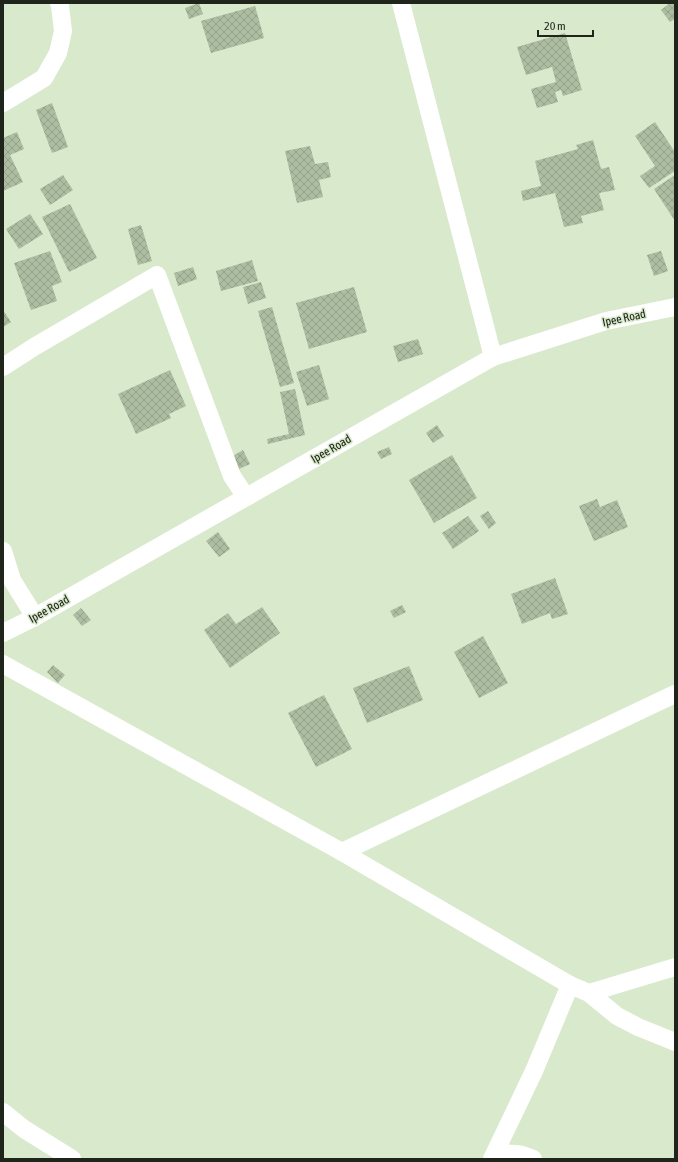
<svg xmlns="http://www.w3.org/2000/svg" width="678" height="1162" font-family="'Asap Condensed',sans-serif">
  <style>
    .building { fill: url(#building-cross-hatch) }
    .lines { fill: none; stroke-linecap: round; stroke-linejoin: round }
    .street { stroke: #fff; stroke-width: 18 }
    .labels { text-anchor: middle; stroke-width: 3; stroke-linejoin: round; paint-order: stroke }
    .street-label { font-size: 12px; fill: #20251b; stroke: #d9e9cc }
  </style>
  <defs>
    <pattern id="building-cross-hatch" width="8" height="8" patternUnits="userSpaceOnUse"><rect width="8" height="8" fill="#adbda1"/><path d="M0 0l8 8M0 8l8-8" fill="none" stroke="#95a28a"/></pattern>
  </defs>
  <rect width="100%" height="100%" fill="#d9e9cc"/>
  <g class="building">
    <path d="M199,3L203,14L189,19L185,8Z"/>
    <path d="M670,3H675V19L670,22L661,10Z"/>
    <path d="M255,6L264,38L211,53L201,21Z"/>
    <path d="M565,33L582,90L563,96L561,90L555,92L558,102L537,108L531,89L556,82L552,67L526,75L517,47Z"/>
    <path d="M52,103L68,147L52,153L36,110Z"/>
    <path d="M655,122L675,152V171L649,188L640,176L655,166L635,136Z"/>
    <path d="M17,132L24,149L10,155L23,182L3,191V138Z"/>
    <path d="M593,140L601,169L609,167L615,190L599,193L604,210L581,216L583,223L564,227L555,193L523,201L521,191L541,186L535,161L578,149L576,145Z"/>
    <path d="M310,146L315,164L328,162L331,177L319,180L323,197L297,203L285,151Z"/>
    <path d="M63,175L73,190L50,205L40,189Z"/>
    <path d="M675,175V221L654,189Z"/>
    <path d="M70,204L97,258L69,272L42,217Z"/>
    <path d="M30,214L43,234L19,249L6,229Z"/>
    <path d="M141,225L152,261L138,265L128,229Z"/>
    <path d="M50,251L62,282L52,286L57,301L31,310L14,263Z"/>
    <path d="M661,251L668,271L654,276L647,255Z"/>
    <path d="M252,260L258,281L221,291L216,271Z"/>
    <path d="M193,267L197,279L178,286L174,273Z"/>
    <path d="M261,282L266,298L248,304L243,287Z"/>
    <path d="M354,287L367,332L309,349L296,303Z"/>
    <path d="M272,307L294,383L280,387L258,311Z"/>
    <path d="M3,310L11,322L3,327Z"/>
    <path d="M418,339L423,354L398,362L393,346Z"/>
    <path d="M319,365L329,399L307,406L296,372Z"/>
    <path d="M170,370L186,406L169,414L171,418L136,434L118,394Z"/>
    <path d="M295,389L305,435L268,444L267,439L289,434L280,392Z"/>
    <path d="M437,425L444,436L433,443L426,433Z"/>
    <path d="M389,447L392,454L381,459L377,452Z"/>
    <path d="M243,450L250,464L237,470L231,457Z"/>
    <path d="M452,455L477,498L434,523L409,480Z"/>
    <path d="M597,499L600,507L617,500L628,527L594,541L579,506Z"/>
    <path d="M488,511L496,523L489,529L480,516Z"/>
    <path d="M468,516L479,531L453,549L442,533Z"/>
    <path d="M218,532L230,549L219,557L206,541Z"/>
    <path d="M555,578L568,614L552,619L550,613L522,624L511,594Z"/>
    <path d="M402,605L406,612L394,618L390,611Z"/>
    <path d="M262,607L280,633L230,668L204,630L228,613L236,624Z"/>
    <path d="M81,608L91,620L82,626L73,615Z"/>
    <path d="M483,636L508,683L479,698L454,652Z"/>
    <path d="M53,665L65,675L58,683L47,672Z"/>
    <path d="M409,666L423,700L367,723L353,688Z"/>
    <path d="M324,695L352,749L316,767L288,713Z"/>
  </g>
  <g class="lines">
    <g class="street">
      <path d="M401,3L493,357"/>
      <path d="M3,103L44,78L58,53L63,31L60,6L59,3"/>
      <path d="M3,367L34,347L157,275L232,476L246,497"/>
      <path d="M3,551L12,580L35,617"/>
      <path d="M3,633L35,617L493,357L606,321L675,307"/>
      <path d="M3,664L342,852L570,985L589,993L617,1016L638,1027L675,1042"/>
      <path d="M342,852L675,694"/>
      <path d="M589,993L675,967"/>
      <path d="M3,1112L24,1129L72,1159"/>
      <path d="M492,1159L534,1071L570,985"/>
      <path d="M504,1159L505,1154C517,1153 522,1154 533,1159"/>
    </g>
  </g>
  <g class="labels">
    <g class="street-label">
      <text transform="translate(624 318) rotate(-12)" y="4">Ipee Road</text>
      <text transform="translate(331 449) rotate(-30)" y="4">Ipee Road</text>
      <text transform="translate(49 609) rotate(-29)" y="4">Ipee Road</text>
    </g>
  </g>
  <rect width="678" height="1162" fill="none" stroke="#20251b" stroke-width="8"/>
  <path d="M538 30v6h55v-6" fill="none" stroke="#20251b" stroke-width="2"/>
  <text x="544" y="30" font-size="12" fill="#20251b" stroke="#d9e9cc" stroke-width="3" paint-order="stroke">20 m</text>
</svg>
